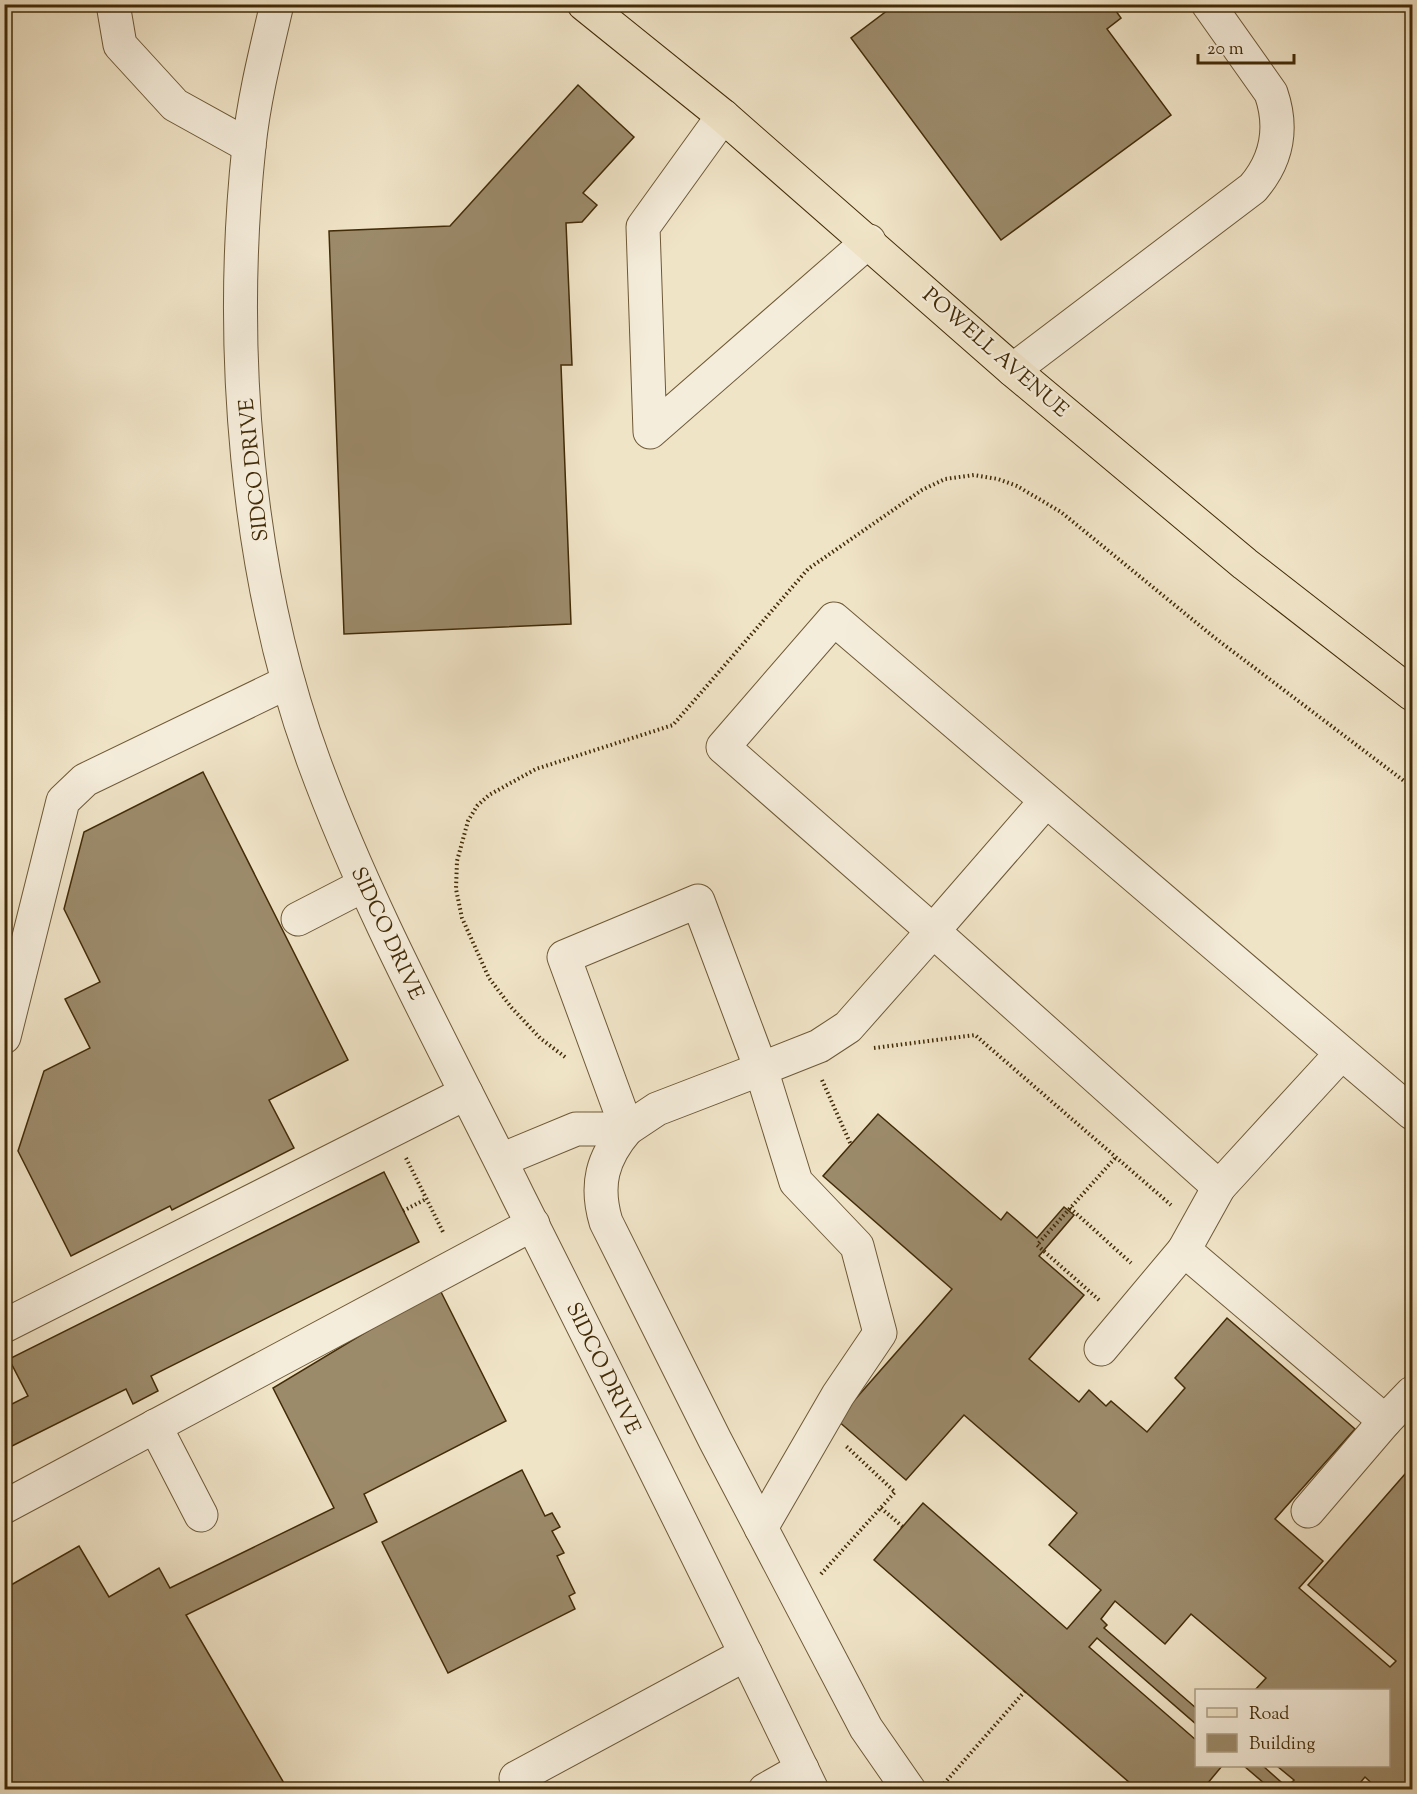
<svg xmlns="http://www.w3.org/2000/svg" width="1417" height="1794" font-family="'Sorts Mill Goudy',serif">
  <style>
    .building { fill: #9c8b6b; stroke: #422b07; stroke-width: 1.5 }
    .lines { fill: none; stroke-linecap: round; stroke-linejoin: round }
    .minor-casing { stroke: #6e5937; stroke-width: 35 }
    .major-casing { stroke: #422b07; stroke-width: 35 }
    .path { stroke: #422b07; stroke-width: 4; stroke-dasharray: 1.5 3; stroke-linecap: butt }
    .minor { stroke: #f5eddb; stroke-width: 33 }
    .major { stroke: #f0e4c7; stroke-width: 33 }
    .labels { text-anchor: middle; stroke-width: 4.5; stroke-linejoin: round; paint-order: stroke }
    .street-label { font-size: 21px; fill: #422b07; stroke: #f5eddb }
  </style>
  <rect width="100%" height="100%" fill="#f0e4c7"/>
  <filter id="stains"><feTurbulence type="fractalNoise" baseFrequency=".00333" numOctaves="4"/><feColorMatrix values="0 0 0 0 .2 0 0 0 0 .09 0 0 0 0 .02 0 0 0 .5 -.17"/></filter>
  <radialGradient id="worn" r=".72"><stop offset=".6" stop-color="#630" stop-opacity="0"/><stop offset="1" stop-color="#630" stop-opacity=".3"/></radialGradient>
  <g class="building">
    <path d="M896,4H1111L1121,18L1107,29L1171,115L1001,240L851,38Z"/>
    <path d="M578,85L634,137L583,193L597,205L582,222L566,223L572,365H561L571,624L344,634L329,231L450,226Z"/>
    <path d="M203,772L348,1060L269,1100L294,1148L172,1210L170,1206L71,1256L18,1151L44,1071L90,1048L65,999L100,982L64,909L84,832Z"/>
    <path d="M878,1114L1001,1220L1007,1212L1037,1238L1064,1207L1074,1215L1039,1256L1084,1295L1029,1359L1079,1402L1089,1390L1106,1406L1111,1401L1147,1432L1185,1388L1175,1378L1227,1318L1355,1429L1275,1519L1323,1561L1299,1588L1390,1667L1396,1661L1308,1585L1412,1466V1790H1379L1365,1777L1354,1790H1292L1288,1786L1294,1780L1277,1766H1388V1690H1255L1266,1678L1191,1614L1165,1644L1115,1601L1101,1619L1107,1625L1104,1628L1196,1708V1724L1097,1638L1089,1647L1196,1740V1766H1222L1202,1790H1138L874,1560L923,1503L1067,1629L1101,1590L1049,1545L1077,1513L964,1415L906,1480L837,1420L952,1289L823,1176Z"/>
    <path d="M384,1172L419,1242L151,1376L158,1391L133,1404L126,1389L4,1450V1408L28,1396L9,1359Z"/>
    <path d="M439,1288L506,1421L364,1494L377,1522L186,1615L288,1790H4V1589L79,1546L109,1597L159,1568L170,1588L334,1508L273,1388Z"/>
    <path d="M522,1470L545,1516L552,1513L560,1527L552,1531L564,1553L557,1556L575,1593L569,1596L575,1609L448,1673L382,1542Z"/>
    <path d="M1244,1766H1263L1290,1790H1272Z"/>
  </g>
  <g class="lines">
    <g class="minor-casing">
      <g id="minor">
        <path d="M113,4L120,45L175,105L249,146"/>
        <path d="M277,4C266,51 254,98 249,146C228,344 245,574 314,762C369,912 447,1052 518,1196C617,1393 716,1591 812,1790"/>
        <path d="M723,116L643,227L650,432L869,241"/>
        <path d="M1013,370L1253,188C1277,160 1283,128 1271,93L1208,4"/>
        <path d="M1046,801L933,931L1219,1187L1184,1250L1385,1421L1412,1393"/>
        <path d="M298,919L364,885"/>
        <path d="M4,1037L63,801L85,780L288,682"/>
        <path d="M501,1160L576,1129H627L657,1109L761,1069L796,1182L857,1246L880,1333L838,1395L761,1528"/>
        <path d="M1219,1187L1341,1054"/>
        <path d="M4,1326L466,1093"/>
        <path d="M1101,1349L1184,1250"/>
        <path d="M155,1426L201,1515"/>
        <path d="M4,1507L533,1224"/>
        <path d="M1308,1511L1385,1421"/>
        <path d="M516,1778L746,1654"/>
        <path d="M765,1790L802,1769"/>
        <path d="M909,1790L866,1728L715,1440L606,1222C595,1185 602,1158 627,1129L564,957L698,901L761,1069L819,1046L848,1027L933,931L723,747L834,619L1412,1113"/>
      </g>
    </g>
    <g class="major-casing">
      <path id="major" d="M584,4L723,116L1013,370L1245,564L1412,694"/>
    </g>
    <g class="path">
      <path d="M874,1048L975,1035L1171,1205"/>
      <path d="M565,1057L540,1038L511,1007L489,978L462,918L456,889L457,861L468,821L477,806L489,795L536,769L673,725L808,569L922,490L945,479L974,475L998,479L1017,486L1061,512L1215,638L1412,787"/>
      <path d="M822,1080L851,1145"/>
      <path d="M406,1158L444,1234"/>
      <path d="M1070,1208L1131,1263"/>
      <path d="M403,1211L426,1199"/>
      <path d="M1099,1300L1037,1245L1116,1157"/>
      <path d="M881,1508L903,1527"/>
      <path d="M821,1574L895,1492L846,1446"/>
      <path d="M941,1787L1025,1691"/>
      <path d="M1203,1789L1204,1790"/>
    </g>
    <use href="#minor" class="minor"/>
    <use href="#major" class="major"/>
  </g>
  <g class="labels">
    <g class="street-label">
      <text transform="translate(996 352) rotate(41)" y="7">POWELL AVENUE</text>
      <text transform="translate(253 470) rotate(-96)" y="7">SIDCO DRIVE</text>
      <text transform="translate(388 933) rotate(65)" y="7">SIDCO DRIVE</text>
      <text transform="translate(604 1368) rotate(64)" y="7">SIDCO DRIVE</text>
    </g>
  </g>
  <rect width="1417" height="1794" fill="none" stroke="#f0e4c7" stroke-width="24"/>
  <rect x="6" y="6" width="1405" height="1782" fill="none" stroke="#422b07" stroke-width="3"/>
  <rect x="12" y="12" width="1393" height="1770" fill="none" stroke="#422b07" stroke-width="1.5"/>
  <rect x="1195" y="1689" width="195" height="78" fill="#f5eddb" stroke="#ad9f86" stroke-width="1.5"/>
  <rect x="1207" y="1708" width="30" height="9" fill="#f0e4c7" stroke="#ad9f86" stroke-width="1.5"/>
  <text x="1249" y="1719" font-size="18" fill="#422b07">Road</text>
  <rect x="1207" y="1734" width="30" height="18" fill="#9c8b6b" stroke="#ad9f86" stroke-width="1.5"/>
  <text x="1249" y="1749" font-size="18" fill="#422b07">Building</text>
  <path d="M1198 54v9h96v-9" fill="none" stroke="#422b07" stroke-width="3"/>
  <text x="1207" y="54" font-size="18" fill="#422b07" stroke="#f5eddb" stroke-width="4.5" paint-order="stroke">20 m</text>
  <rect width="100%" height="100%" filter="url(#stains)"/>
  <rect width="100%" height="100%" fill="url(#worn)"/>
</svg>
